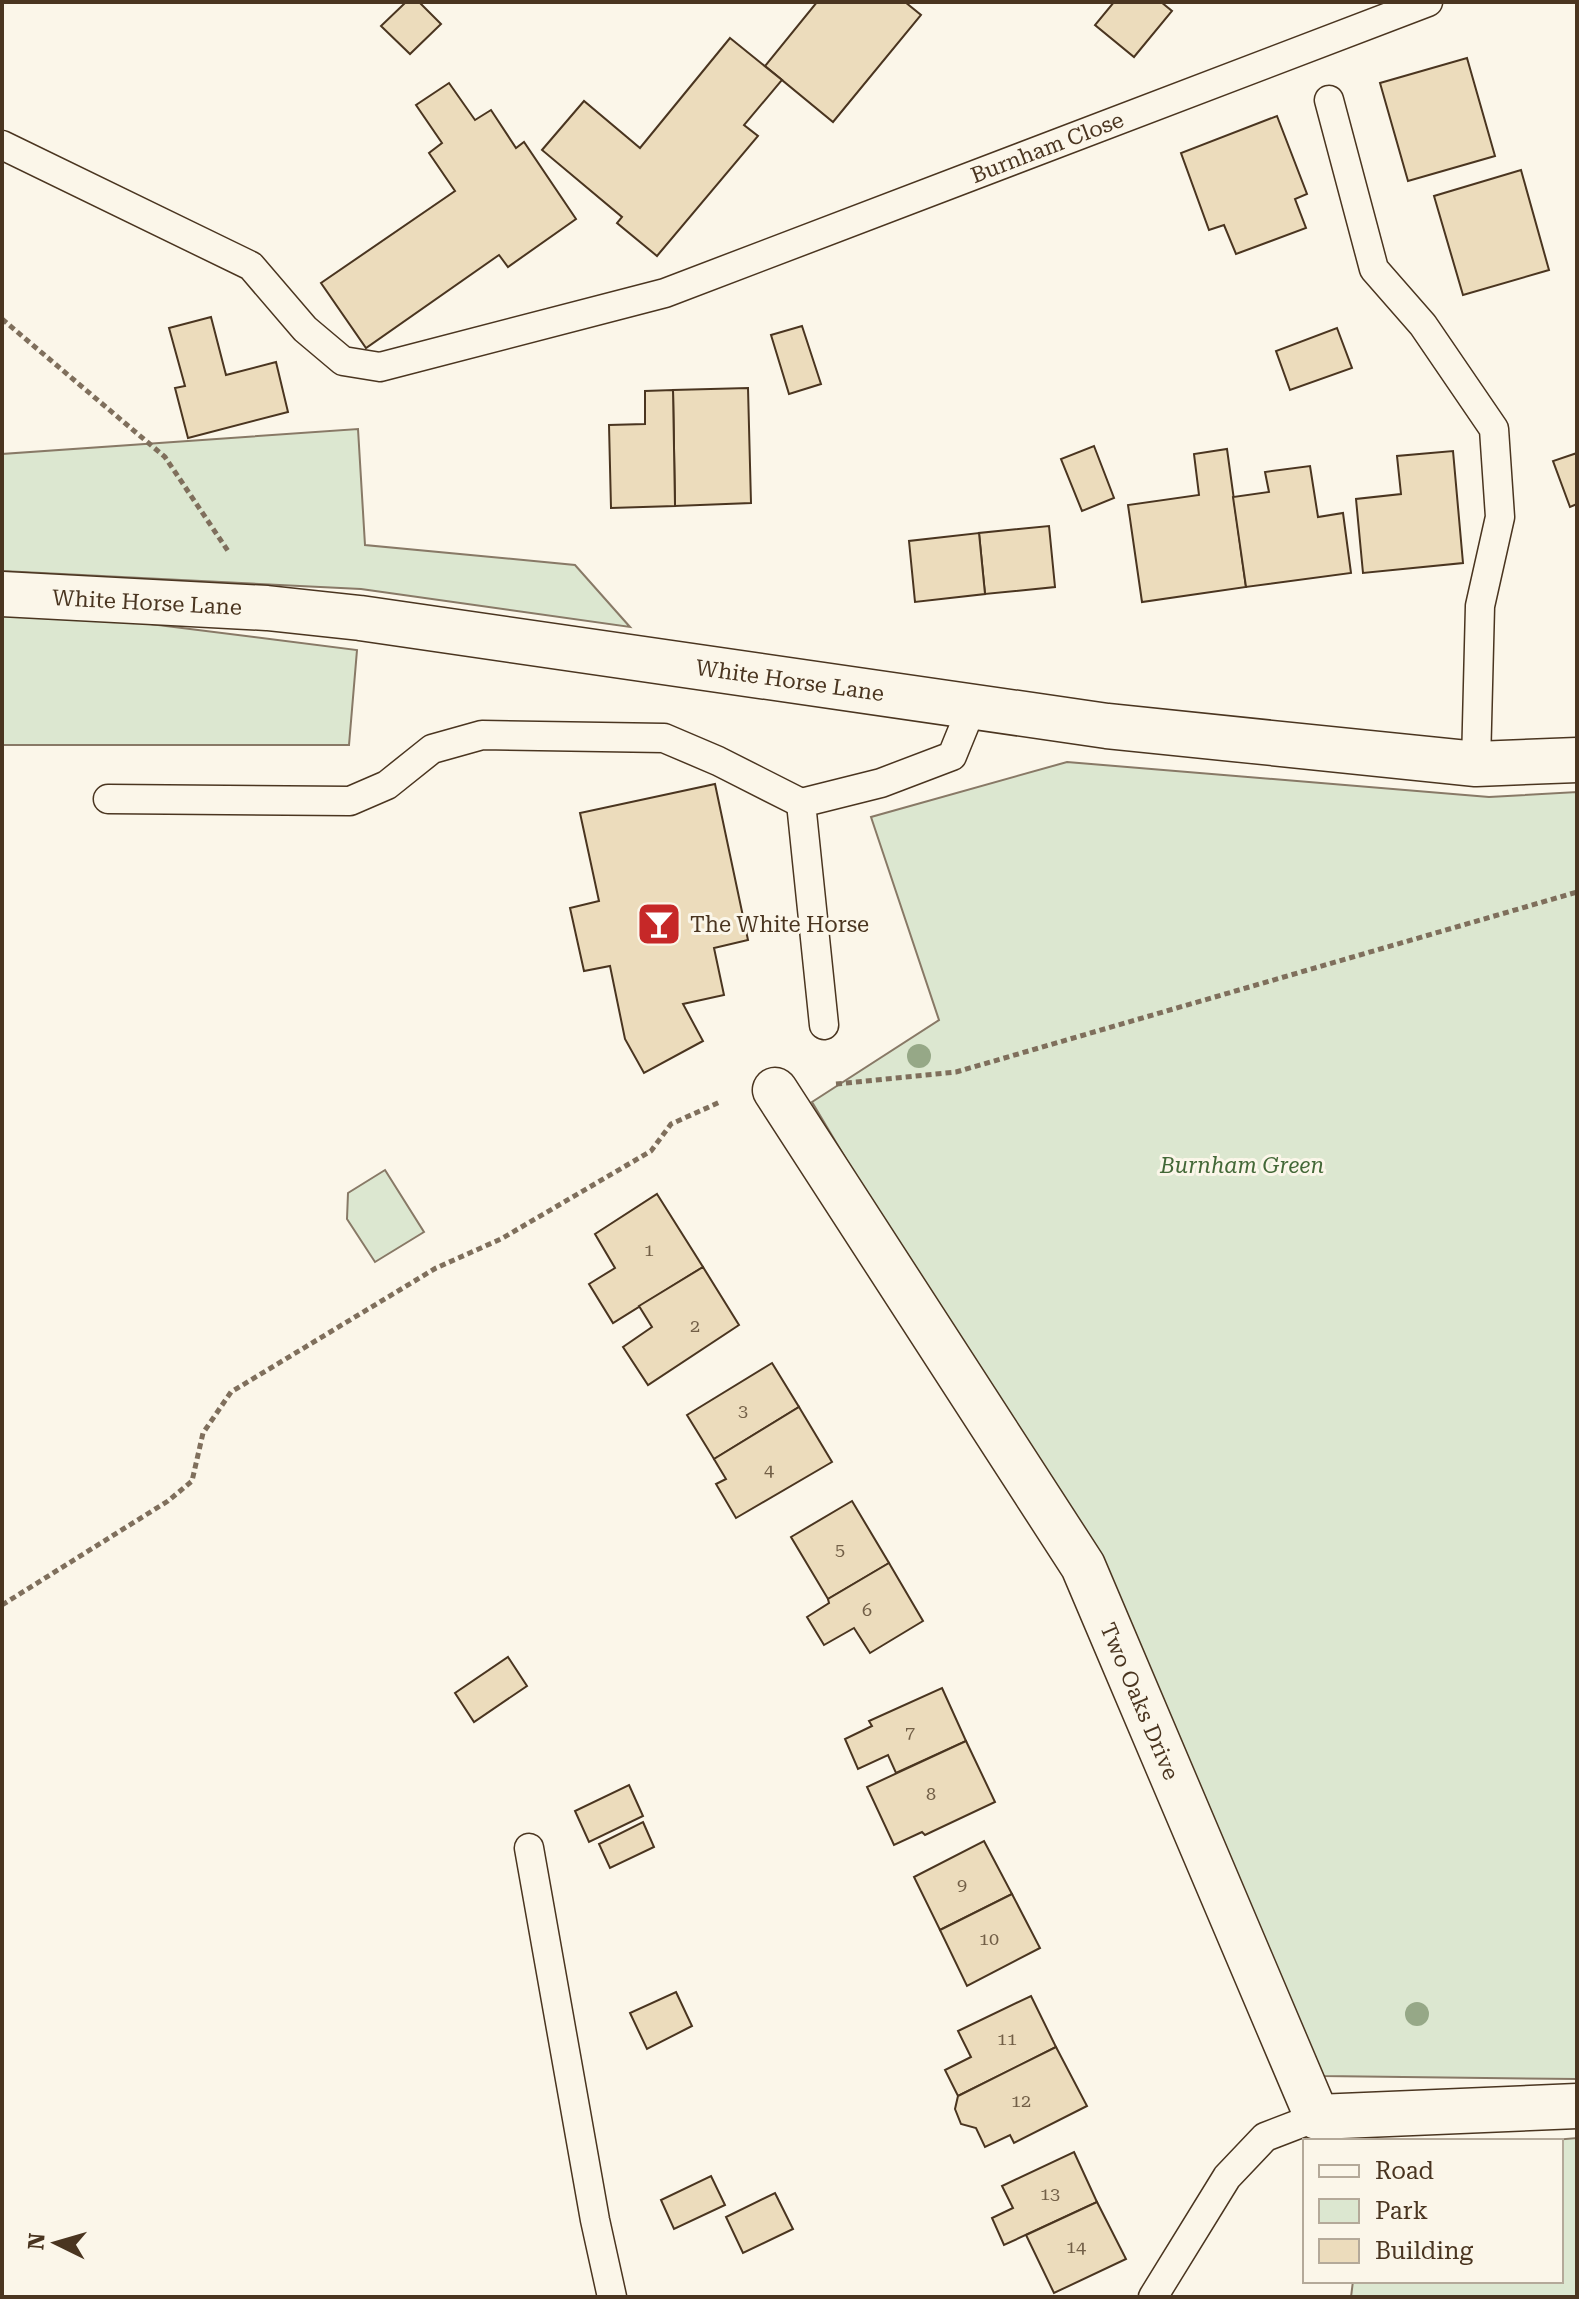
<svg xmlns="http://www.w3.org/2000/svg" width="1579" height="2299" font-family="'Roboto Serif',serif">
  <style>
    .green { fill: #dce7d0; stroke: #887966; stroke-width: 2 }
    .building { fill: #ecdcbc; stroke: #4a3520; stroke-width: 2 }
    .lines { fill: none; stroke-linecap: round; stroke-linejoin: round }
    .service-casing { stroke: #4a3520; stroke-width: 31 }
    .minor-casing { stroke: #4a3520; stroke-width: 47 }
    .path { stroke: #7f6f5c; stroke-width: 5; stroke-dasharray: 6 4; stroke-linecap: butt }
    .service { stroke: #fbf6e9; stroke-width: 28 }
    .minor { stroke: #fbf6e9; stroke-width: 44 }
    .tree { fill: #96a887 }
    .labels { text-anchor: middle; stroke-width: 6; stroke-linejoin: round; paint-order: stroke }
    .number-label { font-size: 18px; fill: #725f47 }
    .street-label { font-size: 22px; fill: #4a3520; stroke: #fbf6e9 }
    .poi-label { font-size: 22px; fill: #4a3520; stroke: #fbf6e9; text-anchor: start }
    .park-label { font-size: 22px; font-style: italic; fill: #436837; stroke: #fbf6e9 }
  </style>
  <rect width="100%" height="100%" fill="#fbf6e9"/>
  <g class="green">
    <path d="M358,429L365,545L575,565L630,627L361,589L2,571V454Z"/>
    <path d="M2,616L142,623L357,650L349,745H2Z"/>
    <path d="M1067,762L1489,797L1577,792V2079L1322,2076L955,1342L812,1102L939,1020L871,817Z"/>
    <path d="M385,1170L424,1232L375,1262L347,1219L348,1193Z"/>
    <path d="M1577,2138V2297H1351L1353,2281H1561V2141H1542Z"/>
  </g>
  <g class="building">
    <path d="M406,2H419L441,24L410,54L381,26Z"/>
    <path d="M817,2H905L921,15L833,122L765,66Z"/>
    <path d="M1114,2H1161L1172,11L1134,57L1095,25Z"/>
    <path d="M730,38L782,80L744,125L758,136L657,256L617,223L622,217L542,150L584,101L640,148Z"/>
    <path d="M1467,58L1495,156L1408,181L1380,83Z"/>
    <path d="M449,83L475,120L491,110L516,148L524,142L576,219L508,267L499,255L366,348L321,283L455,191L429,153L442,143L416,105Z"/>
    <path d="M1277,116L1307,194L1295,199L1306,228L1236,254L1224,225L1209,230L1181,153Z"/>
    <path d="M1521,170L1549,270L1463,295L1434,196Z"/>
    <path d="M211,317L226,375L276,362L288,412L188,438L175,388L185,386L169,328Z"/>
    <path d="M802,326L821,384L789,394L771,335Z"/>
    <path d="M1337,328L1352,368L1290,390L1276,351Z"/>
    <path d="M748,388L751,503L675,506L673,390Z"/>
    <path d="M673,390L675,506L611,508L609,425L645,424V391Z"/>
    <path d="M1094,446L1114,498L1082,511L1061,459Z"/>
    <path d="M1227,449L1246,587L1142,602L1128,505L1199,495L1194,454Z"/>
    <path d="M1453,451L1463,563L1363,573L1356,499L1401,494L1397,456Z"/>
    <path d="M1577,453V504L1570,507L1553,461Z"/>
    <path d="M1310,466L1318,517L1343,513L1351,573L1246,587L1233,497L1269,492L1265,472Z"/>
    <path d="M1049,526L1055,587L985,594L979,533Z"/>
    <path d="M979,533L985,594L915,602L909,541Z"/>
    <path d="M715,784L748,940L714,948L724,995L683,1004L703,1041L644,1073L625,1039L610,966L584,971L570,908L599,901L580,813Z"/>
    <path d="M657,1194L703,1267L613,1323L589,1284L615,1268L595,1234Z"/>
    <path d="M703,1267L739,1325L648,1385L623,1347L652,1327L639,1306Z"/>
    <path d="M772,1363L799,1407L714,1459L687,1415Z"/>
    <path d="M799,1407L832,1462L736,1518L716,1484L726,1479L714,1459Z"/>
    <path d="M852,1501L889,1563L828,1599L791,1537Z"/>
    <path d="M889,1563L923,1621L870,1653L854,1628L824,1645L807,1617L829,1603L828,1599Z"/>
    <path d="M508,1657L527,1686L474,1722L455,1693Z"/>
    <path d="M942,1688L966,1741L896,1773L888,1755L858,1769L845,1739L872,1726L869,1721Z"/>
    <path d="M966,1741L995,1802L925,1835L922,1832L894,1845L867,1787Z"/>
    <path d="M629,1785L643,1816L589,1842L575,1811Z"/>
    <path d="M643,1822L654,1847L610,1868L599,1844Z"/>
    <path d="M984,1841L1012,1894L940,1930L914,1877Z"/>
    <path d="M1012,1894L1040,1948L967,1986L940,1930Z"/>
    <path d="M676,1992L692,2026L647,2049L630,2013Z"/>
    <path d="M1031,1996L1056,2047L958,2096L945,2070L971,2057L958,2031Z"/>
    <path d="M1056,2047L1087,2106L1014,2143L1010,2135L985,2147L976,2128L961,2124L955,2109L958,2096Z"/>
    <path d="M1074,2152L1097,2202L1004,2245L992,2218L1013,2208L1002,2186Z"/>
    <path d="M711,2176L725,2205L674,2229L661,2200Z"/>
    <path d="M775,2193L793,2229L743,2253L726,2217Z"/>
    <path d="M1097,2202L1126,2259L1054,2293L1026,2235Z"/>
  </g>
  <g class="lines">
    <g class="service-casing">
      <g id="service">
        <path d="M1329,100L1374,269L1423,325L1494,429L1500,517L1480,606L1476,764"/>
        <path d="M2,145L251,266L305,329L343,361L380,367L665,293L1428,2"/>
        <path d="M108,799L350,801L387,785L432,749L482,735L664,738L718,761L801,803"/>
        <path d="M824,1025L801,803L881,783L952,756L972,707"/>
        <path d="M529,1848L595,2220L612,2297"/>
        <path d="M1153,2297L1227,2177L1265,2137L1317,2117"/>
      </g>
    </g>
    <g class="minor-casing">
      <g id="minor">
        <path d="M2,594L267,608L360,618L1107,726L1476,764L1577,760"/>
        <path d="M775,1090L1083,1566L1317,2117L1577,2106"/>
      </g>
    </g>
    <g class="path">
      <path d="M2,319L165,457L228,551"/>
      <path d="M836,1084L956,1072L1577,892"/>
      <path d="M2,1605L168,1501L192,1481L203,1433L231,1392L436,1268L501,1239L651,1151L671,1124L720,1102"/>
    </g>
    <use href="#service" class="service"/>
    <use href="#minor" class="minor"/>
  </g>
  <g class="tree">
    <circle cx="919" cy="1056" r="12"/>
    <circle cx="1417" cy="2014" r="12"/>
  </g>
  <defs>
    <g id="bar-square" transform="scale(2.3)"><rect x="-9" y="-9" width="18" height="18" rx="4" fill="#c62828" stroke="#fbf6e9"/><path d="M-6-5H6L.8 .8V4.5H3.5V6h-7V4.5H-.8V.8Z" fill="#fff"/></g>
  </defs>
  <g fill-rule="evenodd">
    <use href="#bar-square" x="659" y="924"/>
  </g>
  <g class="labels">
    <g class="number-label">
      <text x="649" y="1256">1</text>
      <text x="695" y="1332">2</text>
      <text x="743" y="1417">3</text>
      <text x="769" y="1476">4</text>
      <text x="840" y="1556">5</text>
      <text x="867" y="1616">6</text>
      <text x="910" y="1739">7</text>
      <text x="931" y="1800">8</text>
      <text x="962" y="1891">9</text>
      <text x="989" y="1945">10</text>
      <text x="1007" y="2045">11</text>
      <text x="1021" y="2107">12</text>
      <text x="1050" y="2200">13</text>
      <text x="1076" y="2253">14</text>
    </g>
    <g class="street-label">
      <text transform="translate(1047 147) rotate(-21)" y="8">Burnham Close</text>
      <text transform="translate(147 602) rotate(3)" y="8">White Horse Lane</text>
      <text transform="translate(790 680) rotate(8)" y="8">White Horse Lane</text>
      <text transform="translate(1140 1701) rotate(67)" y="8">Two Oaks Drive</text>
    </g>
    <g class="poi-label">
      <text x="690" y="932">The White Horse</text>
    </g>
    <g class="park-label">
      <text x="1242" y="1173">Burnham Green</text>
    </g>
  </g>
  <rect width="1579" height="2299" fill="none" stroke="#4a3520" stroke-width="8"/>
  <rect x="1303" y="2139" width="260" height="144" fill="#fbf6e9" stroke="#b4a999" stroke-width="2"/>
  <rect x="1319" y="2165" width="40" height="12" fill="#fbf6e9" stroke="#b4a999" stroke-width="2"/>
  <text x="1375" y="2179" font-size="24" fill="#4a3520">Road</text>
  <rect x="1319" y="2199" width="40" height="24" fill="#dce7d0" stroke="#b4a999" stroke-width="2"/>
  <text x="1375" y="2219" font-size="24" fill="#4a3520">Park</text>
  <rect x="1319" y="2239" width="40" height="24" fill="#ecdcbc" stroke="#b4a999" stroke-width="2"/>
  <text x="1375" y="2259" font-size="24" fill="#4a3520">Building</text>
  <g transform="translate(56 2243) rotate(275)" stroke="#fbf6e9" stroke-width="6" paint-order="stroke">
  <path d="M0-6L14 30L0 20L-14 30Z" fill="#4a3520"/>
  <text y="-12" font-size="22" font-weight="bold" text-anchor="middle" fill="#4a3520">N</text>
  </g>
</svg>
